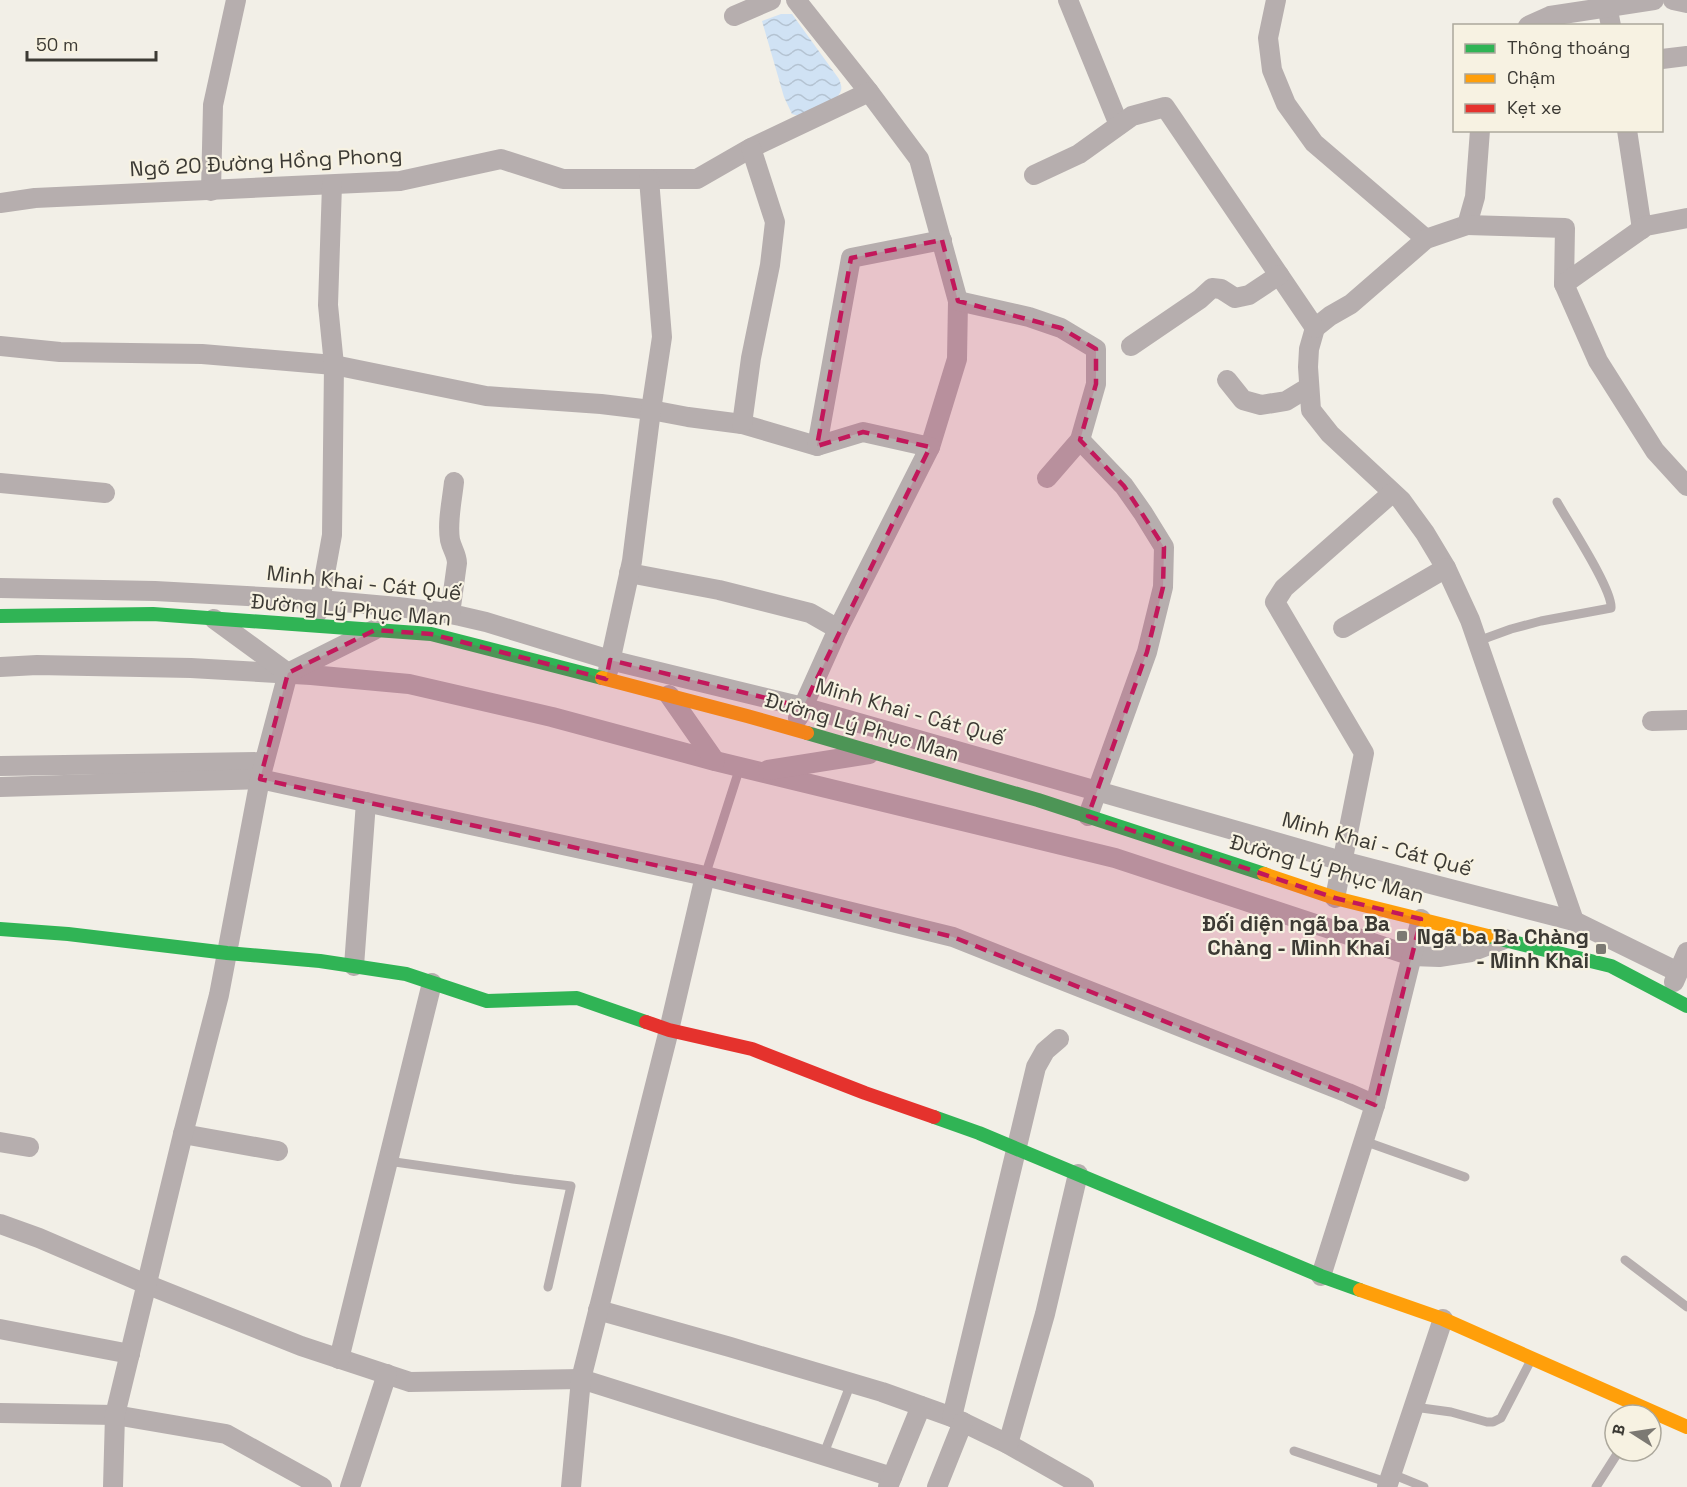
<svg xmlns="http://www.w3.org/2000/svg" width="1687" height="1487" font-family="'Space Grotesk',sans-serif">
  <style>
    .water { fill: url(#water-waves) }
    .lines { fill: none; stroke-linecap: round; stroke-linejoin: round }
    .lane { stroke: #b6aeae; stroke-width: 9 }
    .street { stroke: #b6aeae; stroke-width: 20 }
    .fast { stroke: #30b455; stroke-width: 14 }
    .slow { stroke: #ff9f0a; stroke-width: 14 }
    .jam { stroke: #e5322d; stroke-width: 14 }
    .marked { fill: #c2185b; fill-opacity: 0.2; stroke: #c2185b; stroke-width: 4.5; stroke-dasharray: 12 8; stroke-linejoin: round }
    .poi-dot { fill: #7c7973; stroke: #f7f2e2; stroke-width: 2 }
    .labels { text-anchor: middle; stroke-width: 4.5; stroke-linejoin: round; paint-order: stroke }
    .street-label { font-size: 21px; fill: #3c3a34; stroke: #f7f2e2 }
    .poi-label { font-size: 21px; font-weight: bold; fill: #3c3a34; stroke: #f7f2e2; text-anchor: end }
  </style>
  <defs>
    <pattern id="water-waves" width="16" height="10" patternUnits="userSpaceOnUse" patternTransform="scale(1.5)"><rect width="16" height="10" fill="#d0e2f4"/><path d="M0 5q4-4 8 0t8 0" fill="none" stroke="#b4c3d2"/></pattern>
  </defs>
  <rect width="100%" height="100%" fill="#f2efe7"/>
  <path class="water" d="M781,14H792L839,79C842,87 843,90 837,97L799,116L792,114L784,97L762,21Z"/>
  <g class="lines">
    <g class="lane">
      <path d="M1478,641L1511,629L1541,621L1611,608C1613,590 1568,522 1557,502"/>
      <path d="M705,876L740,767"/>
      <path d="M1364,1141L1465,1177"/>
      <path d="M388,1161L513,1179L571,1186L548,1287"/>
      <path d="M1625,1260L1687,1307"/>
      <path d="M1414,1407L1451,1412L1487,1422H1493L1501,1418L1530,1362"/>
      <path d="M1294,1451L1389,1483"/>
      <path d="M823,1456L851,1383"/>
      <path d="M1392,1474L1424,1487"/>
      <path d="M1596,1487L1619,1451"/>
    </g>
    <g class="street">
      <path d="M796,0L869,92L919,159L958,301L957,359L930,447L838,629L798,718"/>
      <path d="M1068,0L1119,125"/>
      <path d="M1276,0L1268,38L1272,70L1286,104L1314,143L1426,239"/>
      <path d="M1606,0L1611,26"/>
      <path d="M1673,0L1687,3"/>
      <path d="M734,16L771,0"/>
      <path d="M1528,26L1550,16L1654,0"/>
      <path d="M1662,59L1687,56"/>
      <path d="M1480,130L1475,197L1467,225L1426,239L1351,304L1330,316L1315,328L1309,349L1308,367L1311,410L1330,434L1401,500L1425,533L1446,568L1470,620L1574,921"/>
      <path d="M1627,130L1642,229"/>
      <path d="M1034,175L1079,154L1132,116L1165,107L1315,328"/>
      <path d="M211,191L213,105L236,0"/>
      <path d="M0,203L35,198L400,181L501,159L563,179H697L751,148L869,92"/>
      <path d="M1467,225L1565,228L1564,284L1598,361L1655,451L1687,486"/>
      <path d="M1564,284L1646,226L1687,218"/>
      <path d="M958,301L1029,317L1061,328L1096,349V384L1080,440L1047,478"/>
      <path d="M0,346L60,352L202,354L334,365L486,396L601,404L651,410L688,417L742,424L817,446L863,432L930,447"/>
      <path d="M1131,346L1200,299L1212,288L1221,289L1235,298L1249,295L1279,275"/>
      <path d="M1227,380L1243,400L1261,405L1286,401L1309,387"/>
      <path d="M742,424L751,358L770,265L775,222L751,148"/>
      <path d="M1080,440L1124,486L1143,513L1164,547L1163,587L1147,652L1088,816"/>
      <path d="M817,446L851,258L942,240"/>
      <path d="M0,483L105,493"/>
      <path d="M629,573L719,590L810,613L838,629"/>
      <path d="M0,588L155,591L320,600L398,607L440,612L460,616L486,622L610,660L803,707L1342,861L1574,921L1678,972"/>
      <path d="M318,612L332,535L334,365L328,305L332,185"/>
      <path d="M450,614L457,563C457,555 452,549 450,540C447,522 452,501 454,482"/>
      <path d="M1343,628L1446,568"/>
      <path d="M0,667L37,665L191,668L311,675L409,684L552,717L715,761L1115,858L1412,956L1439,957L1471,952L1505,939"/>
      <path d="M608,671L632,561L651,410L662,337L649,179"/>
      <path d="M288,673L374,630"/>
      <path d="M669,695L715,761"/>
      <path d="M1652,721L1687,720"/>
      <path d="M0,766L264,762"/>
      <path d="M768,770L869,754"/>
      <path d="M0,787L260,779L705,876L953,937L1348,1093L1375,1105"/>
      <path d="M1335,898L1364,753L1275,602L1284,588L1392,493"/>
      <path d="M354,966L366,802"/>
      <path d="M1674,982L1687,952"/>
      <path d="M183,1134L278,1151"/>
      <path d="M0,1142L29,1147"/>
      <path d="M0,1224L39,1238L146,1284L301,1346L410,1382L581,1379L892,1477"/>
      <path d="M1321,1276L1375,1105L1421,919"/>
      <path d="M598,1310L730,1347L882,1392L952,1417L1008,1444L1084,1487"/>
      <path d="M0,1329L130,1354"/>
      <path d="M339,1359L432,983"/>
      <path d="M0,1413L115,1415L226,1434L322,1487"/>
      <path d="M952,1417L1036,1067L1045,1051L1059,1039"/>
      <path d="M1008,1444L1045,1314L1078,1174"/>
      <path d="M113,1487L115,1415L183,1134L219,995L260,779L288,673L214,619"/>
      <path d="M350,1487L387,1374"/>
      <path d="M571,1487L581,1379L669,1030L705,876"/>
      <path d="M888,1487L921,1406"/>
      <path d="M937,1487L963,1422"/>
      <path d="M1387,1487L1443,1319"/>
    </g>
    <g class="fast">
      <path d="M0,616L153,614L431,634L602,678"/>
      <path d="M807,733L1038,800L1264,874"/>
      <path d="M0,929L68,934L227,953L320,961L406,974L487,1001L577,998L646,1022"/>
      <path d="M1488,936L1611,966L1687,1006"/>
      <path d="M934,1117L979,1133L1321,1276L1360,1290"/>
    </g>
    <g class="slow">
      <path d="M602,678L747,716L807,733"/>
      <path d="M1264,874L1335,898L1488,936"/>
      <path d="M1360,1290L1443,1319L1687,1427"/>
    </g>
    <path class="jam" d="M646,1022L669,1030L752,1049L865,1093L934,1117"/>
  </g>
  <path class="marked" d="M942,240L958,301L1061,328L1096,349V384L1080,440L1124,486L1164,547L1163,587L1147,652L1088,816L1335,898L1421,919L1375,1105L953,937L705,876L260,779L288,673L375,630L431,634L606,679L610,660L803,707L930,447L863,432L817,446L851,258Z"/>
  <g class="poi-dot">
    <rect x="1396" y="930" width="12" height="12" rx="3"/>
    <rect x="1595" y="943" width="12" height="12" rx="3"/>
  </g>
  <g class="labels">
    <g class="street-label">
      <text transform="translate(266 162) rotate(-3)" y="7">Ngõ 20 Đường Hồng Phong</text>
      <text transform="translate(364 583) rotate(6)" y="7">Minh Khai - Cát Quế</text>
      <text transform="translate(351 610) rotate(5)" y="7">Đường Lý Phục Man</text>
      <text transform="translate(910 712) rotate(16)" y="7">Minh Khai - Cát Quế</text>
      <text transform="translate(862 727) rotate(16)" y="7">Đường Lý Phục Man</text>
      <text transform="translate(1377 844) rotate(15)" y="7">Minh Khai - Cát Quế</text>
      <text transform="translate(1327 869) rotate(16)" y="7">Đường Lý Phục Man</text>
    </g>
    <g class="poi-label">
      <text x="1390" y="931">Đối diện ngã ba Ba<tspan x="1390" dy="24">Chàng - Minh Khai</tspan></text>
      <text x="1589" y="944">Ngã ba Ba Chàng<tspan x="1589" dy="24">- Minh Khai</tspan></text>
    </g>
  </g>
  <rect x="1453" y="24" width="210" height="108" fill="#f7f2e2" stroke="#aca89c" stroke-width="1.5"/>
  <rect x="1465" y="44" width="30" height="9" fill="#30b455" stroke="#aca89c" stroke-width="1.5"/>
  <text x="1507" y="54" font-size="18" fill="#3c3a34">Thông thoáng</text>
  <rect x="1465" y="74" width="30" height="9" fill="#ff9f0a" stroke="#aca89c" stroke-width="1.5"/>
  <text x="1507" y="84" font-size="18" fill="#3c3a34">Chậm</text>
  <rect x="1465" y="104" width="30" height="9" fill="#e5322d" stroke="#aca89c" stroke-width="1.5"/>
  <text x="1507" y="114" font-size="18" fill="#3c3a34">Kẹt xe</text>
  <g transform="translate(1633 1433) rotate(282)"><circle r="28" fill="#f7f2e2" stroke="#aca89c" stroke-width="1.5"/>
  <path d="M0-4.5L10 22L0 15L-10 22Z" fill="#7c7973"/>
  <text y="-9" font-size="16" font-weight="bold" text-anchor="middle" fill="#3c3a34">B</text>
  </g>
  <path d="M27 51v9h129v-9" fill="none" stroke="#3c3a34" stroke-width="3"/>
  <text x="36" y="51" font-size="18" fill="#3c3a34" stroke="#f7f2e2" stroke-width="4.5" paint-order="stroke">50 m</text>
</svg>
